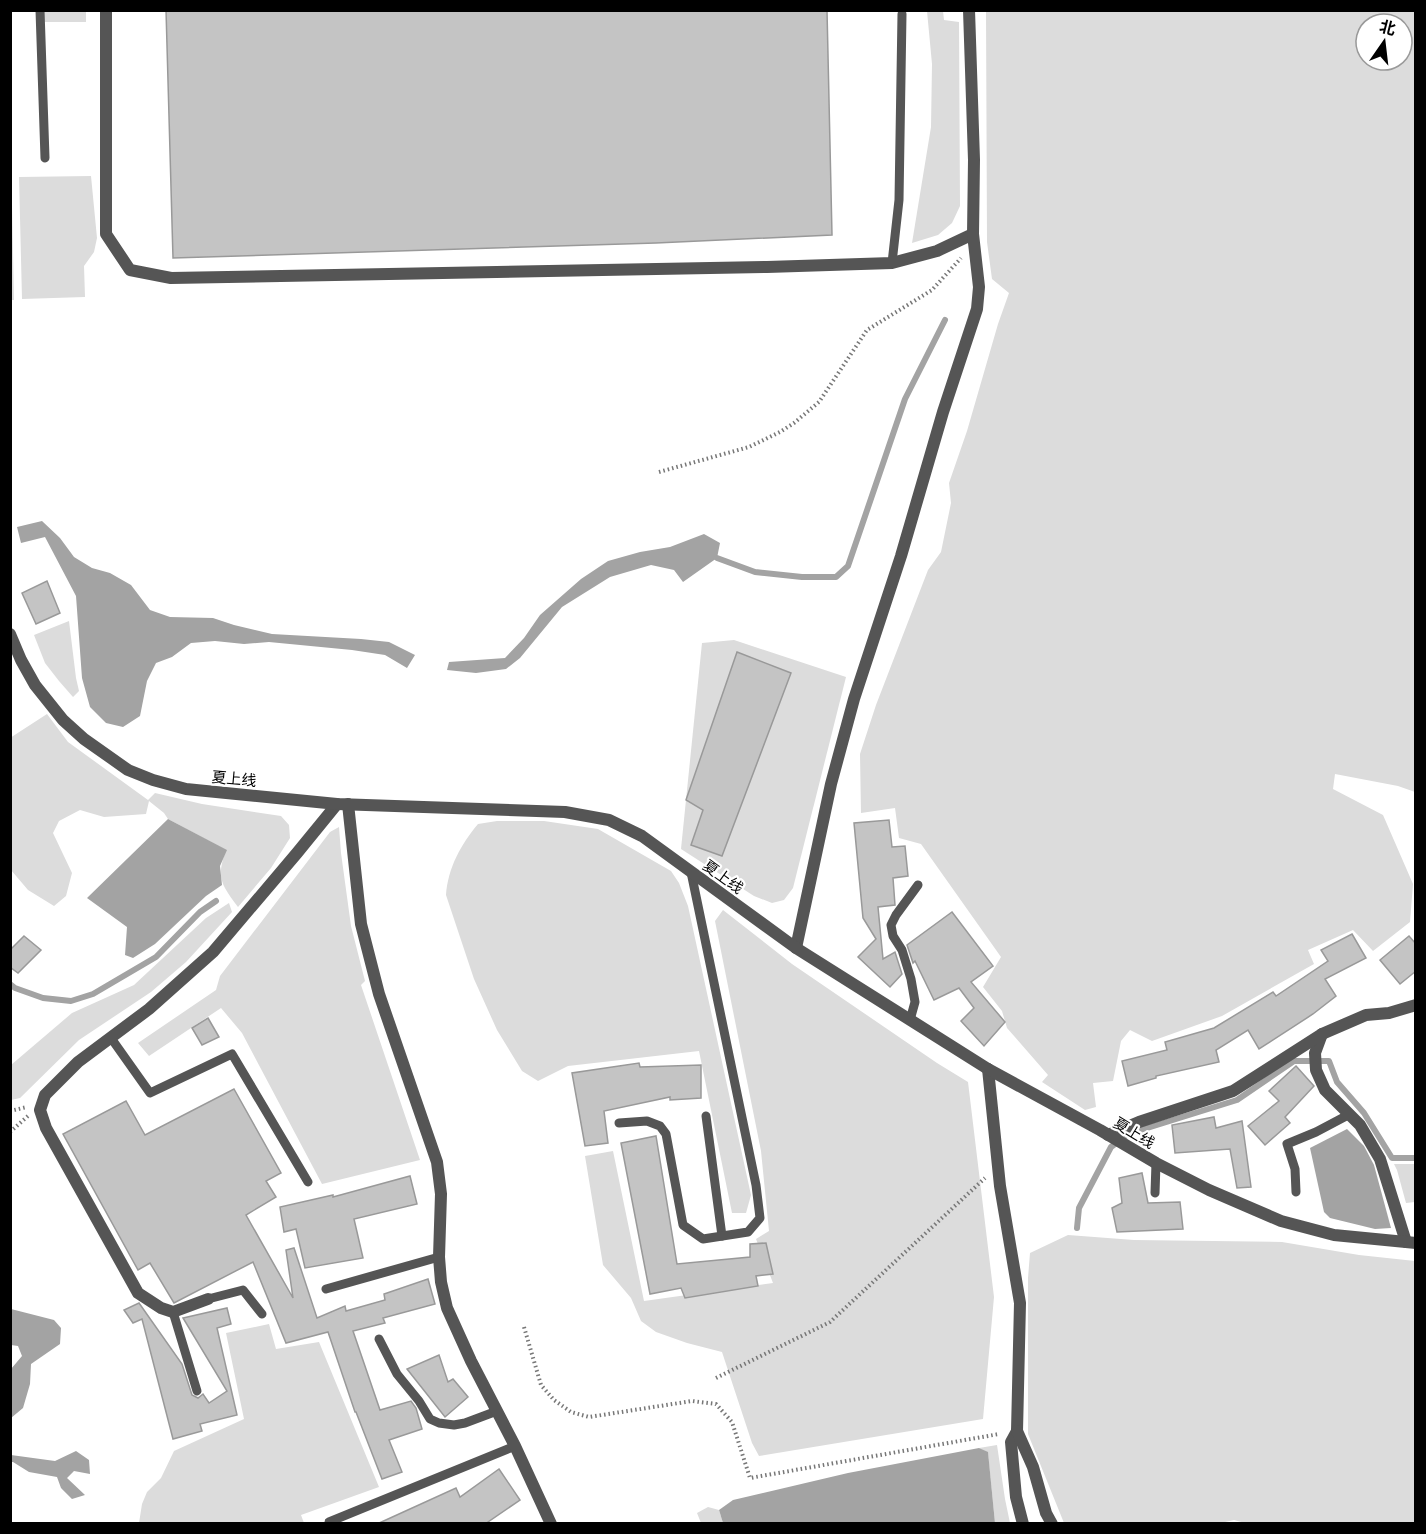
<svg xmlns="http://www.w3.org/2000/svg" width="1426" height="1534" font-family="'Noto Sans','Noto Sans SC',sans-serif">
  <style>
    .green { fill: #dcdcdc; fill-rule: evenodd }
    .water { fill: #a3a3a3 }
    .lines { fill: none; stroke-linecap: round; stroke-linejoin: round }
    .stream { stroke: #a3a3a3; stroke-width: 6 }
    .building { fill: #c4c4c4; stroke: #999; stroke-width: 1.5 }
    .path { stroke: #777; stroke-width: 4; stroke-dasharray: 1.5 3; stroke-linecap: butt }
    .service { stroke: #555; stroke-width: 9 }
    .minor { stroke: #555; stroke-width: 12 }
    .tertiary { stroke: #555; stroke-width: 12 }
    .labels { text-anchor: middle; stroke-width: 4.5; stroke-linejoin: round; paint-order: stroke }
    .street-label { font-size: 15px; fill: #000; stroke: #fff }
  </style>
  <rect width="100%" height="100%" fill="#fff"/>
  <g class="green">
    <rect x="43" y="11" width="43" height="11"/>
    <path d="M927,11H943L944,20L959,22L960,206L952,223L938,235L912,243L931,127L932,64Z"/>
    <path d="M986,11H1415V792L1398,786L1335,774L1333,789L1383,815L1413,884L1410,922L1373,951L1353,930L1308,950L1314,964L1222,1016L1152,1041L1130,1030L1121,1041L1113,1081L1093,1083L1096,1107L1085,1110L1042,1082L1048,1075L1007,1028L1002,1011L983,987L1001,957L921,844L899,838L895,808L861,813L860,754L876,705L928,570L941,552L951,503L949,483L967,431L998,324L1009,293L992,279L987,242ZM1366,24H1402V60H1366Z"/>
    <path d="M11,155L14,300H10Z"/>
    <path d="M91,176L97,238L94,252L84,266L85,297L22,299L19,177Z"/>
    <path d="M69,621L76,678L79,691L73,697L59,681L45,663L34,635Z"/>
    <path d="M734,640L846,677L793,888L784,900L772,903L754,896L681,849L702,643Z"/>
    <path d="M47,714L68,742L148,800L155,793L202,804L281,816L289,825L290,838L271,868L238,907C221,884 216,878 226,850L168,819L164,813L149,801L146,814L104,817L80,810L59,821L53,833L72,873L66,896L54,906L28,890L11,870L10,738Z"/>
    <path d="M497,821H544L598,829L671,871L679,883L688,906L751,1195L746,1213H732L699,1051L568,1066L538,1081L522,1071L497,1030L474,979L446,895C448,868 461,844 478,824Z"/>
    <path d="M339,827L341,853L351,926L365,981L361,985L420,1160L322,1184L242,1033L221,1008L149,1056L138,1043L216,990L220,976L330,832Z"/>
    <path d="M229,903L232,912L186,962L151,992L79,1040L20,1098L11,1100V1065L72,1013L134,985L206,918Z"/>
    <path d="M723,910L792,964L937,1063L968,1082L994,1297L983,1419L759,1456L752,1443L722,1352L687,1343L656,1332L641,1321L631,1298L603,1265L585,1156L613,1151L644,1301L773,1283L756,1239L769,1231L761,1151L715,921Z"/>
    <path d="M1394,1164H1415V1202L1406,1203L1397,1170Z"/>
    <path d="M1068,1235L1134,1240L1282,1242L1359,1255L1415,1261V1523L1249,1524L1234,1520L1216,1524L1064,1523L1028,1434V1278L1030,1253Z"/>
    <path d="M269,1324L276,1349L319,1342L379,1487L301,1515L304,1523H139L142,1504L147,1492L161,1478L174,1451L244,1419L226,1333Z"/>
    <path d="M997,1445L1005,1499L1010,1523H995L988,1453L979,1448Z"/>
    <path d="M708,1507L719,1510L723,1523H701L697,1513Z"/>
  </g>
  <g class="water">
    <path d="M42,521L60,538L74,557L92,568L110,573L131,585L150,610L170,617L213,618L234,625L272,634L361,639L389,642L415,655L407,668L385,655L352,650L269,642L244,644L215,641L191,643L172,657L156,663L147,681L140,716L123,727L106,723L90,707L82,678L76,596L45,537L21,543L17,527Z"/>
    <path d="M704,534L720,543L717,558L683,582L674,570L651,565L610,577L562,607L520,658L506,669L476,673L447,670L449,662L505,658L524,638L540,615L581,579L608,561L640,552L670,547Z"/>
    <path d="M168,819L227,850L220,866L222,885L206,896L155,944L133,958L125,955L127,927L87,898Z"/>
    <path d="M1347,1129L1364,1146L1374,1165L1391,1228L1375,1229L1330,1218L1324,1212L1310,1148Z"/>
    <path d="M11,1309L54,1320L61,1328L60,1344L31,1364L30,1384L23,1408L11,1418V1369L22,1356L18,1346L11,1345Z"/>
    <path d="M979,1448L988,1452L995,1523H723L719,1510L733,1500L848,1473Z"/>
    <path d="M76,1451L89,1460L90,1474L74,1471L67,1478L85,1495L72,1499L61,1488L57,1477L29,1472L13,1462H11V1455L55,1461Z"/>
  </g>
  <g class="lines">
    <g class="stream">
      <path d="M717,558L755,572L802,577H836L848,566L905,399L945,320"/>
      <path d="M10,984L15,988L43,998L71,1001L93,994L156,957L200,912L216,901"/>
      <path d="M1077,1228L1079,1208L1111,1147L1128,1134L1237,1100L1294,1061H1329L1337,1082L1364,1113L1392,1158H1416"/>
    </g>
  </g>
  <g class="building">
    <path d="M166,10H827L832,235L656,243L173,258Z"/>
    <path d="M47,581L60,613L36,624L22,593Z"/>
    <path d="M737,652L791,673L722,856L691,845L703,810L686,800Z"/>
    <path d="M889,820L892,847L905,846L908,876L893,878L895,905L878,907L883,959L895,952L902,974L890,987L858,957L876,939L863,918L854,823Z"/>
    <path d="M952,912L993,966L971,982L1005,1022L984,1046L961,1021L974,1008L959,988L934,1000L915,961L913,963L907,945Z"/>
    <path d="M1352,934L1366,958L1325,979L1336,996L1313,1014L1259,1049L1248,1030L1216,1050L1219,1062L1156,1076V1078L1128,1086L1122,1061L1167,1050L1165,1042L1214,1028L1273,992L1276,996L1328,961L1321,950Z"/>
    <path d="M24,936L41,950L18,973L10,967V950Z"/>
    <path d="M1409,936L1416,944V971L1400,984L1380,960Z"/>
    <path d="M208,1018L219,1037L202,1045L192,1028Z"/>
    <path d="M639,1063L640,1067L701,1065V1098L670,1100V1097L604,1111L608,1143L585,1146L572,1073Z"/>
    <path d="M1296,1066L1314,1086L1285,1117L1290,1123L1265,1145L1248,1126L1279,1101L1269,1091Z"/>
    <path d="M234,1089L281,1173L266,1181L276,1197L246,1215L293,1298L286,1250L294,1248L317,1318L345,1306L346,1311L385,1300L384,1294L428,1279L435,1304L383,1318L385,1323L353,1331L380,1410L411,1401L416,1408L422,1429L389,1440L402,1472L382,1479L356,1412H355L328,1332L286,1343L253,1262L174,1303L150,1263L138,1270L63,1134L126,1101L145,1135Z"/>
    <path d="M1214,1117L1216,1128L1242,1121L1251,1187L1237,1188L1230,1149L1175,1153L1172,1125Z"/>
    <path d="M656,1136L677,1264L750,1257V1244L766,1243L773,1274L756,1276L758,1286L685,1298L681,1288L650,1294L621,1143Z"/>
    <path d="M1142,1173L1148,1203L1180,1202L1183,1229L1117,1232L1112,1208L1122,1203L1119,1178Z"/>
    <path d="M410,1176L417,1204L354,1219L363,1258L305,1268L296,1229L284,1232L280,1207L333,1195V1197Z"/>
    <path d="M139,1303L182,1364L192,1395L198,1398L203,1394L209,1403L227,1391L183,1318L227,1308L231,1324L217,1328L237,1415L200,1424L202,1431L173,1439L142,1319L133,1323L124,1310Z"/>
    <path d="M439,1355L448,1382L453,1379L468,1397L445,1417L407,1369Z"/>
    <path d="M499,1469L520,1500L485,1524H377L456,1488L460,1497Z"/>
  </g>
  <g class="lines">
    <g class="path">
      <path d="M659,472L749,447L780,432L794,423L819,402L867,330L932,290L961,258"/>
      <path d="M10,1111L27,1107"/>
      <path d="M10,1132L28,1116"/>
      <path d="M524,1327L541,1385L554,1400L571,1412L589,1417L692,1401L716,1404L732,1422L750,1478L999,1434"/>
      <path d="M716,1378L830,1322L985,1178"/>
    </g>
    <g class="service">
      <path d="M40,10L45,158"/>
      <path d="M892,263L899,200L902,14"/>
      <path d="M910,1020L915,1002L911,979L902,950L893,936L891,925L896,915L918,885"/>
      <path d="M111,1038L150,1093L232,1054L308,1182"/>
      <path d="M706,1116L722,1236"/>
      <path d="M619,1123L647,1121L660,1126L666,1134L683,1225L703,1239L748,1232L760,1218L756,1185L691,872"/>
      <path d="M1296,1192L1295,1169L1287,1144L1316,1132L1350,1114"/>
      <path d="M1155,1193L1156,1163"/>
      <path d="M326,1289L439,1257"/>
      <path d="M208,1299L243,1290L262,1314"/>
      <path d="M173,1312L197,1391"/>
      <path d="M379,1339L397,1374L419,1401L430,1419L439,1423L454,1425L465,1423L497,1411"/>
      <path d="M329,1524V1522L515,1446"/>
    </g>
    <g class="minor">
      <path d="M106,10V234L130,270L171,278L767,267L892,263L937,251L973,234L974,160L969,10"/>
      <path d="M348,804L361,924L379,994L437,1162L441,1194L439,1257L441,1282L447,1308L471,1361L515,1446L551,1524"/>
      <path d="M796,948L831,784L854,699L901,556L943,412L977,309L979,287L973,234"/>
      <path d="M1322,1034L1315,1053L1316,1070L1325,1090L1360,1125L1380,1159L1406,1242"/>
      <path d="M988,1069L1000,1186L1020,1303L1017,1431L1011,1442L1016,1497L1023,1524"/>
      <path d="M1108,1135L1139,1122L1233,1091L1322,1034L1366,1015L1389,1013L1416,1005"/>
      <path d="M208,1299L173,1312L161,1308L138,1293L46,1128L40,1110L45,1095L78,1062L149,1009L213,952L297,853L337,804"/>
      <path d="M1017,1431L1033,1467L1046,1513L1052,1524"/>
    </g>
    <path class="tertiary" d="M10,634L21,660L35,685L63,720L84,739L128,770L153,780L186,789L337,804L565,812L609,820L642,836L796,948L988,1069L1100,1130L1156,1163L1209,1190L1281,1221L1334,1235L1416,1243"/>
  </g>
  <g class="labels">
    <g class="street-label">
      <text transform="translate(234 779) rotate(5)" y="5">夏上线</text>
      <text transform="translate(723 877) rotate(36)" y="5">夏上线</text>
      <text transform="translate(1134 1133) rotate(31)" y="5">夏上线</text>
    </g>
  </g>
  <rect width="1426" height="1534" fill="none" stroke="#000000" stroke-width="24"/>
  <g transform="translate(1384 42) rotate(14)"><circle r="28" fill="#ffffff" stroke="#999999" stroke-width="1.5"/>
  <path d="M0-4.5L10 22L0 15L-10 22Z" fill="#000000"/>
  <text y="-9" font-size="16" font-weight="bold" text-anchor="middle" fill="#000000">北</text>
  </g>
</svg>
